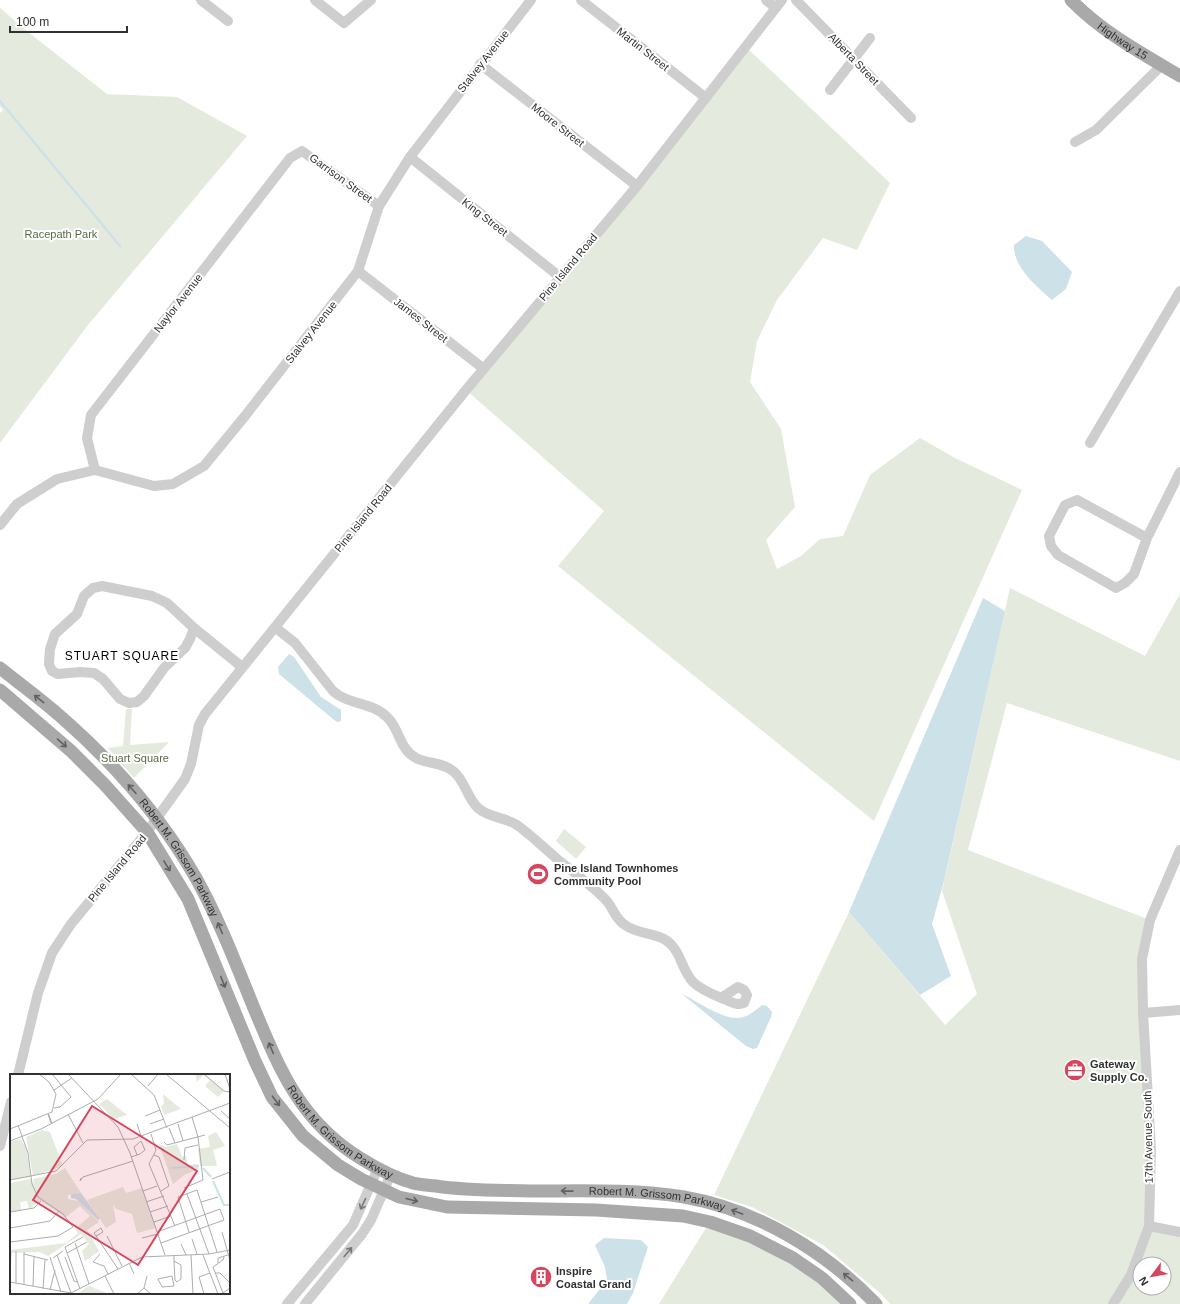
<svg xmlns="http://www.w3.org/2000/svg" width="1180" height="1304" font-family="Arial,sans-serif">
  <style>
    .green { fill: #e5eade; fill-rule: evenodd }
    .water { fill: #cce1e8 }
    .lines { fill: none; stroke-linecap: round; stroke-linejoin: round }
    .stream { stroke: #cce1e8; stroke-width: 2.5 }
    .minor { stroke: #cecece; stroke-width: 10 }
    .major { stroke: #a9a9a9; stroke-width: 13 }
    .oneway { stroke: #616161 }
    .oneway2 { stroke: #787878 }
    .labels { text-anchor: middle; stroke-width: 4; stroke-linejoin: round; paint-order: stroke }
    .street-label { font-size: 11px; fill: #313131; stroke: #fff }
    .park-label { font-size: 11px; fill: #596a42; stroke: #fff }
    .poi-label { font-size: 11px; font-weight: bold; fill: #313131; stroke: #fff; text-anchor: start }
    .neighbourhood-label { font-size: 12px; letter-spacing: 1px; fill: #000; stroke: #fff }
    .inset-river { fill: none; stroke: #cce1e8; stroke-width: 2 }
    .inset-road { fill: none; stroke: #adadad; stroke-width: 1 }
    .view { fill: #d6465f; fill-opacity: 0.15; stroke: #d6465f; stroke-width: 2 }
    .inset-edge { fill: none; stroke: #313131; stroke-width: 2 }
  </style>
  <rect width="100%" height="100%" fill="#fff"/>
  <g class="green">
    <path d="M0,8L28,32L107,94L177,97L247,136L88,325L0,443V113L3,110L0,106Z"/>
    <path d="M745,46L890,183L857,250L823,238L777,300L757,341L750,382L781,429L795,507L766,540L777,569L801,556L820,539L843,536L870,475L920,438L955,458L1022,490L874,821L558,566L604,511L466,390Z"/>
    <path d="M1010,588L1145,656L1180,594V761L1007,703L968,850L1150,920L1142,959L1149,1226L1180,1232V1304H890L881,1294L823,1245L752,1207L714,1195L849,912L945,1025L977,994L942,891ZM1140,1264H1164V1288H1140Z"/>
    <path d="M126,709H132L130,745L169,742L134,778L108,748L123,746Z"/>
    <path d="M564,829L586,847L576,859L556,841Z"/>
    <path d="M709,1223L750,1236L821,1280L847,1304H659Z"/>
  </g>
  <g class="water">
    <path d="M1026,236L1042,241L1072,272L1066,289L1052,300C1037,287 1013,267 1014,245Z"/>
    <path d="M983,598L1005,611L944,881L932,924L951,976L920,995L849,912Z"/>
    <path d="M289,654L294,657L321,697L341,710V721L337,722L333,719L279,674L278,667Z"/>
    <path d="M682,994C697,1001 720,1018 737,1018C747,1018 755,1011 762,1005L767,1006L772,1012L771,1017L757,1048L753,1049L746,1046Z"/>
    <path d="M604,1238L641,1240L648,1247L633,1293L627,1304H588L607,1280L605,1267L595,1245Z"/>
  </g>
  <g class="lines">
    <path class="stream" d="M0,101L120,246"/>
    <g class="minor">
      <path d="M201,0L228,21"/>
      <path d="M315,0L344,23L371,0"/>
      <path d="M581,0L706,98"/>
      <path d="M766,0L776,8"/>
      <path d="M796,0L911,118"/>
      <path d="M480,64L637,186"/>
      <path d="M830,90L870,38"/>
      <path d="M1075,142L1096,130L1162,65"/>
      <path d="M410,157L560,277"/>
      <path d="M358,271L484,369"/>
      <path d="M1090,443L1180,291"/>
      <path d="M95,470L87,438L91,415L290,158L302,151L379,206"/>
      <path d="M0,525L17,504L57,479L95,470L154,486L173,484L204,466L245,416L358,271L379,206L410,157L531,0"/>
      <path d="M1147,538L1077,500L1065,505L1049,536L1051,546L1058,555L1116,588L1125,583L1134,574L1147,538L1180,472"/>
      <path d="M194,628L190,639L185,648L164,668L144,696L137,702L129,703L120,699L103,679L94,673L80,672L58,674L52,671L49,664L50,649L55,634L77,614L84,596L93,588L102,586L152,596L167,603L194,628L242,667"/>
      <path d="M276,628L295,643L333,691C348,705 372,702 387,717C400,729 399,749 416,758C428,764 442,762 453,771C465,780 467,798 478,808C489,818 505,817 517,825C531,835 543,847 556,858C572,871 590,884 605,899C613,907 615,919 625,925C636,933 650,933 662,938C681,947 680,968 693,982C701,990 714,995 724,999C731,1002 737,1006 744,1003L747,995L744,990L738,987L721,998"/>
      <path d="M1143,1013L1180,1010"/>
      <path d="M18,1075L38,993L52,953L71,924L147,832L185,779L191,764L199,725L205,714L466,390L637,186L782,0"/>
      <path d="M0,1146L11,1102"/>
      <path d="M1149,1226L1180,1232"/>
      <path d="M287,1304L353,1225L378,1168"/>
      <path d="M305,1304L362,1234L371,1220L391,1174"/>
      <path d="M1113,1304L1131,1275L1149,1226L1151,1149L1143,1013L1142,959L1150,920L1180,850"/>
    </g>
    <g class="major">
      <path id="s1" d="M1071,0C1102,32 1141,53 1180,76"/>
      <path id="s2" d="M0,668C20,684 41,699 60,716C113,762 161,817 196,878C220,921 237,967 256,1013C281,1073 302,1122 360,1158C376,1168 395,1178 413,1183C420,1185 429,1185 436,1186C468,1191 499,1190 531,1191C581,1191 634,1189 684,1197C758,1210 825,1251 876,1304"/>
      <path d="M0,690L71,751L105,785L147,832L188,899L255,1061L272,1097L303,1136L338,1165L361,1179L399,1197L447,1207L596,1210L683,1216L710,1222L750,1236L793,1258L822,1278L850,1304"/>
    </g>
  </g>
  <defs><path id="oneway-shaft" d="M-6 0H5M1.5-3L5.5 0L1.5 3" fill="none" stroke-width="1.6" stroke-linecap="round" stroke-linejoin="round"/></defs>
  <g class="oneway">
    <use href="#oneway-shaft" transform="translate(39 699) rotate(-142)"/>
    <use href="#oneway-shaft" transform="translate(62 743) rotate(41)"/>
    <use href="#oneway-shaft" transform="translate(132 789) rotate(-132)"/>
    <use href="#oneway-shaft" transform="translate(167 866) rotate(58)"/>
    <use href="#oneway-shaft" transform="translate(220 928) rotate(-113)"/>
    <use href="#oneway-shaft" transform="translate(223 982) rotate(68)"/>
    <use href="#oneway-shaft" transform="translate(271 1048) rotate(-113)"/>
    <use href="#oneway-shaft" transform="translate(276 1101) rotate(53)"/>
    <use href="#oneway-shaft" transform="translate(567 1191) rotate(-179)"/>
    <use href="#oneway-shaft" transform="translate(412 1200) rotate(14)"/>
    <use href="#oneway-shaft" transform="translate(737 1212) rotate(-160)"/>
    <use href="#oneway-shaft" transform="translate(848 1277) rotate(-141)"/>
  </g>
  <g class="oneway2">
    <use href="#oneway-shaft" transform="translate(363 1204) rotate(115)"/>
    <use href="#oneway-shaft" transform="translate(348 1252) rotate(-50)"/>
  </g>
  <defs>
    <g id="stadium-disc" transform="scale(1.15)"><circle r="9.5" fill="#d6465f" stroke="#fff"/><path d="M0-5a6.5 5 0 1 0 0 10a6.5 5 0 1 0 0-10ZM-3.5-1.8h7v3.6h-7Z" fill="#fff"/></g>
    <g id="office-disc" transform="scale(1.15)"><circle r="9.5" fill="#d6465f" stroke="#fff"/><path d="M-6-3h4V-5.5h4V-3h4V5H-6ZM-1-4.5V-3h2v-1.5ZM-6 0V1H6V0Z" fill="#fff"/></g>
    <g id="building-disc" transform="scale(1.15)"><circle r="9.5" fill="#d6465f" stroke="#fff"/><path d="M-4-6H4V6H1V3H-1V6H-4ZM-2.5-4.3h1.7v1.8h-1.7ZM.8-4.3h1.7v1.8H.8ZM-2.5-1h1.7V.8h-1.7ZM.8-1h1.7V.8H.8Z" fill="#fff"/></g>
  </defs>
  <g fill-rule="evenodd">
    <use href="#stadium-disc" x="538" y="874"/>
    <use href="#office-disc" x="1075" y="1070"/>
    <use href="#building-disc" x="541" y="1277"/>
  </g>
  <g class="labels">
    <g class="street-label">
      <text dy="4" stroke="none"><textPath href="#s1" startOffset="66">Highway 15</textPath></text>
      <text transform="translate(643 49) rotate(38)" y="4">Martin Street</text>
      <text transform="translate(854 59) rotate(46)" y="4">Alberta Street</text>
      <text transform="translate(483 61) rotate(-52)" y="4">Stalvey Avenue</text>
      <text transform="translate(558 125) rotate(38)" y="4">Moore Street</text>
      <text transform="translate(341 178) rotate(36)" y="4">Garrison Street</text>
      <text transform="translate(485 217) rotate(38)" y="4">King Street</text>
      <text transform="translate(568 267) rotate(-50)" y="4">Pine Island Road</text>
      <text transform="translate(178 303) rotate(-52)" y="4">Naylor Avenue</text>
      <text transform="translate(421 320) rotate(38)" y="4">James Street</text>
      <text transform="translate(311 332) rotate(-52)" y="4">Stalvey Avenue</text>
      <text transform="translate(363 518) rotate(-51)" y="4">Pine Island Road</text>
      <text dy="4" stroke="none"><textPath href="#s2" startOffset="263">Robert M. Grissom Parkway</textPath></text>
      <text transform="translate(117 868) rotate(-50)" y="4">Pine Island Road</text>
      <text dy="4" stroke="none"><textPath href="#s2" startOffset="587">Robert M. Grissom Parkway</textPath></text>
      <text transform="translate(1148 1137) rotate(-91)" y="4">17th Avenue South</text>
      <text dy="4" stroke="none"><textPath href="#s2" startOffset="923">Robert M. Grissom Parkway</textPath></text>
    </g>
    <g class="park-label">
      <text x="61" y="238">Racepath Park</text>
      <text x="135" y="762">Stuart Square</text>
    </g>
    <g class="poi-label">
      <text x="554" y="872">Pine Island Townhomes<tspan x="554" dy="13">Community Pool</tspan></text>
      <text x="1090" y="1068">Gateway<tspan x="1090" dy="13">Supply Co.</tspan></text>
      <text x="556" y="1275">Inspire<tspan x="556" dy="13">Coastal Grand</tspan></text>
    </g>
    <g class="neighbourhood-label">
      <text x="122" y="660">STUART SQUARE</text>
    </g>
  </g>
  <g transform="translate(10 1074)">
    <rect width="220" height="220" fill="#fff"/>
    <path d="M185,0H194L214,17L208,23L195,12L200,6L193,1L187,8ZM153,20L171,35L154,41L151,32L154,30ZM97,25L117,41L104,45L89,30ZM32,56L40,58L53,92L23,102L16,63ZM206,58L215,72L203,76L207,92H190L188,75L200,73L198,62ZM10,65L16,73L21,103L0,106V68ZM149,70L156,73L167,70L172,83L176,82L178,91L188,90L189,95L174,101L163,110ZM55,94L71,119L58,121V125L68,127L89,148L77,156L89,177L75,187L72,177L79,170L71,160L38,182L29,178L2,179L0,200V176L56,169L68,159L65,155L80,142L70,132L56,143L31,127L19,135L17,127L10,128L11,136L0,138V109L21,105L24,111L23,105L46,100ZM113,113L116,119L132,114L146,154L127,159L122,140L106,135L103,130L106,148L96,154L77,126ZM79,212L99,220H67Z" fill="#e5eade"/>
    <path d="M71,119L90,145L88,146L66,125L61,124V120Z" fill="#cce1e8"/>
    <path class="inset-river" d="M161,94L189,92M193,94L201,103M203,107L214,131H220"/>
    <path class="inset-road" d="M42,0L61,23L50,33L44,34M58,0L108,53L120,79L155,181M121,0L144,21L157,54M156,0L220,54M194,0L214,17L220,18M215,0L220,15M138,12L148,0M44,16L62,4M211,37L220,45M38,40L39,41L42,50L41,49ZM58,40L73,69M135,42L150,36M127,50L131,62M140,50L154,45M168,50L173,67M159,54L165,69M0,55L42,38L46,20L39,8L29,0M141,60L146,76L139,90L165,152M0,67L31,55L88,25L111,0M154,68L157,71L195,61M144,81L149,83L159,112L151,117M121,83L130,80L135,76L131,67L124,73L127,81M174,86L175,74L188,71M71,104L70,107L73,103L123,87M202,105L220,98M0,106L46,97L77,66L123,65L220,29M174,114L193,106L188,63L182,43M133,117L147,112M177,120L199,180M136,128L154,122M191,128L208,123M0,138L24,134L31,127M140,138L158,132M144,148L161,142M0,154L40,147L49,137M147,158L210,135L214,146L151,169M179,158L168,123L187,116L207,178M212,158L220,186M86,162L93,158L91,154L84,159L108,195M97,162L112,192M132,164L148,160M182,165L187,180M0,168L48,162L63,153L53,140L28,123L22,110L18,79L8,51M65,169L79,210M171,170L176,181M57,179L77,168M14,180L38,186M90,180L83,188L94,192L98,200M47,181L61,219M164,181V187L165,206L167,208L171,205V191L164,187M181,181L183,220M193,181L208,220M40,183L51,218M55,183L64,207L68,208M214,183L213,186L203,193L213,219L220,214M43,184L53,177M119,189L124,200M208,189V184L218,181M205,199H210L220,209M95,202L104,220M162,202L164,212L152,213L148,205ZM0,208L61,219L132,183L199,180L220,176M6,209V177M14,210V178M23,212L24,183M134,214L137,202M33,215L35,186M70,215L55,173L73,163M40,216L45,196M127,220L134,214L141,220M194,220L189,203L200,199"/>
    <path class="view" d="M82,32L187,97L128,191L23,126Z"/>
    <rect width="220" height="220" class="inset-edge"/>
  </g>
  <g transform="translate(1152 1276) rotate(238)"><circle r="19" fill="#ffffff" stroke="#adadad"/>
  <path d="M0-3L7 15L0 10L-7 15Z" fill="#d6465f"/>
  <text y="-6" font-size="11" font-weight="bold" text-anchor="middle" fill="#313131">N</text>
  </g>
  <path d="M10 26v6h117v-6" fill="none" stroke="#313131" stroke-width="2"/>
  <text x="16" y="26" font-size="12" fill="#313131" stroke="#ffffff" stroke-width="3" paint-order="stroke">100 m</text>
</svg>
